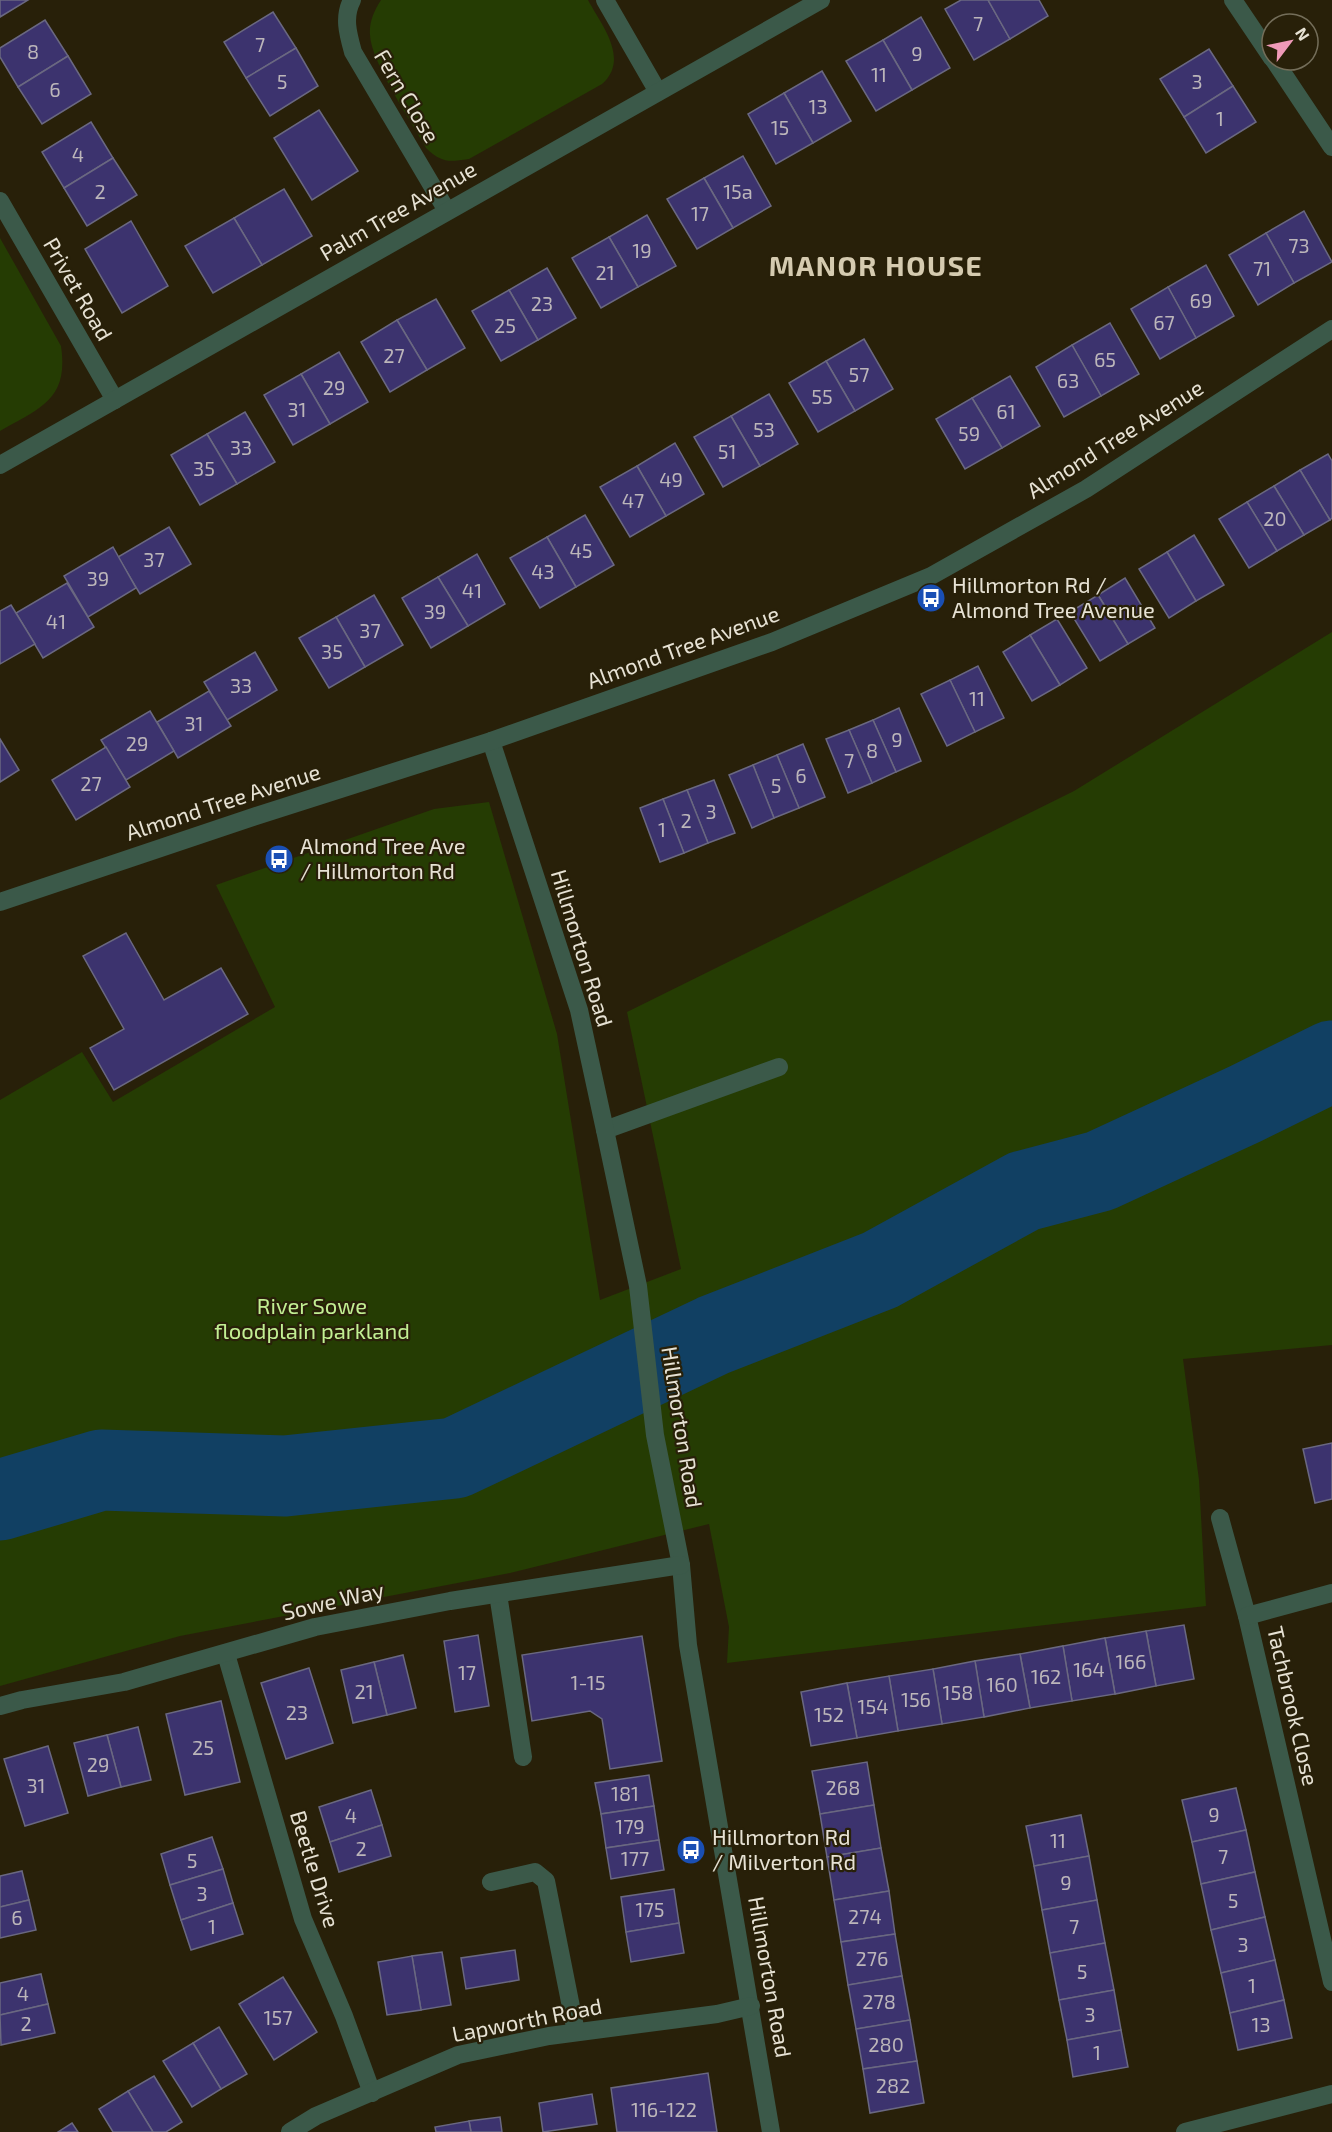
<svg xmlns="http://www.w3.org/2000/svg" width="1332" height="2132" font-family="'Exo 2',sans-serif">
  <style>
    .green { fill: #253c03 }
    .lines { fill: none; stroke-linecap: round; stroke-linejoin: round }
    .river { stroke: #114063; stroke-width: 81 }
    .building { fill: #3c336e; stroke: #6a6881; stroke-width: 1.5 }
    .service { stroke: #3b5949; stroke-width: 18 }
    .minor { stroke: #3b5949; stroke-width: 18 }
    .labels { text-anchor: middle; stroke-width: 4.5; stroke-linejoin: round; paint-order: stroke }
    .number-label { font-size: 20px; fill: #bcb6ba }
    .street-label { font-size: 22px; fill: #e7e2d4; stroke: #282009 }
    .poi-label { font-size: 22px; fill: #e7e2d4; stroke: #282009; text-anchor: start }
    .park-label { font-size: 22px; fill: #c2ef93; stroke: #282009 }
    .district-label { font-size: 28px; font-weight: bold; letter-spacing: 1.5px; fill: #d5cbb0; stroke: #282009 }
  </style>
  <rect width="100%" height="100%" fill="#282009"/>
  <g class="green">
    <path d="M381,0H588C602,26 630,59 602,84L469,159C448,162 442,163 426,148C411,121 371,62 370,35C369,22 374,11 381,0Z"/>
    <path d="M0,238L61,346C69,400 40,408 0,431Z"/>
    <path d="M1332,632V1345L1183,1359L1199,1480L1206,1606L727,1663L729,1627L709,1524L510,1573L180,1636L0,1686V1100L82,1052L113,1102L275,1007L216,885L434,809L489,802L557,1034L600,1300L681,1269L627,1012L1074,791Z"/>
  </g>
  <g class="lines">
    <path class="river" d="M0,1500L101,1470L285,1476L455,1458L714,1335L880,1270L1024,1191L1100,1171L1245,1104L1332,1061"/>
  </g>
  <g class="building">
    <path d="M0,0H28L0,17Z"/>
    <path d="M961,0H988L1010,39L974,60L945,9Z"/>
    <path d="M988,0H1039L1048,16L1010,39Z"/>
    <path d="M273,12L296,48L246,78L224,42Z"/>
    <path d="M921,17L950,68L912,90L883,40Z"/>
    <path d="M45,20L68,56L18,87L0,57V48Z"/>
    <path d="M883,40L912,90L876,111L846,61Z"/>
    <path d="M296,48L318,86L270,116L246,78Z"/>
    <path d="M1209,49L1233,86L1184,117L1160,79Z"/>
    <path d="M68,56L91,94L42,124L18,87Z"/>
    <path d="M822,71L851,121L813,143L784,93Z"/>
    <path d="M1233,86L1256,122L1206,153L1184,117Z"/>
    <path d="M784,93L813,143L776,164L748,114Z"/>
    <path d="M319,110L358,171L312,200L274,138Z"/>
    <path d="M91,122L113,158L64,188L42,152Z"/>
    <path d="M743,156L771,206L733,228L704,178Z"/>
    <path d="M113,158L137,195L87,226L64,188Z"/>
    <path d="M704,178L733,228L697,249L667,199Z"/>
    <path d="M284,189L312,236L262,265L234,218Z"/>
    <path d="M1304,211L1332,262L1294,283L1266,233Z"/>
    <path d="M647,215L676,266L638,287L609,237Z"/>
    <path d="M234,218L262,265L213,293L185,246Z"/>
    <path d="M131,221L168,286L122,313L85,249Z"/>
    <path d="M1266,233L1294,283L1258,305L1229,255Z"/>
    <path d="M609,237L638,287L601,308L572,258Z"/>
    <path d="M1206,265L1234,316L1196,338L1168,287Z"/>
    <path d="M547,268L576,318L538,340L509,290Z"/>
    <path d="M1168,287L1196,338L1160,359L1131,309Z"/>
    <path d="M509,290L538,340L501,361L472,311Z"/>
    <path d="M436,299L465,348L427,370L397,320Z"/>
    <path d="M397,320L427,370L390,392L361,342Z"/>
    <path d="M1110,323L1139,374L1101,396L1072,345Z"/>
    <path d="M864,339L893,389L855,411L826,361Z"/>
    <path d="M1072,345L1101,396L1064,417L1036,367Z"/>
    <path d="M339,352L368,402L330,424L301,374Z"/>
    <path d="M826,361L855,411L818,432L789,383Z"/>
    <path d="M301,374L330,424L293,445L264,395Z"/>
    <path d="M1010,376L1040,426L1002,448L972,398Z"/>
    <path d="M769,394L798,444L760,466L731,416Z"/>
    <path d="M972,398L1002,448L965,469L936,419Z"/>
    <path d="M245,412L275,462L237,484L207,434Z"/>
    <path d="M731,416L760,466L723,487L694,437Z"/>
    <path d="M207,434L237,484L200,505L171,455Z"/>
    <path d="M675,443L704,494L666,516L637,466Z"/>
    <path d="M1328,454L1332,461V518L1330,520L1300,470Z"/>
    <path d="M637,466L666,516L630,537L600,487Z"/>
    <path d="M1300,470L1330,520L1304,535L1274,486Z"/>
    <path d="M1274,486L1304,535L1277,551L1247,502Z"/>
    <path d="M1247,502L1277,551L1249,568L1219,519Z"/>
    <path d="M585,515L614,565L576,587L547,537Z"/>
    <path d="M169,527L191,564L140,594L118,557Z"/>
    <path d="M1194,535L1224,585L1196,601L1167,552Z"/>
    <path d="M547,537L576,587L540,608L510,558Z"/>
    <path d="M113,547L136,588L88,617L64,576Z"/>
    <path d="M1167,552L1196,601L1169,618L1139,569Z"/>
    <path d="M477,554L505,604L468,626L438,577Z"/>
    <path d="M438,577L468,626L431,648L402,598Z"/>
    <path d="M1125,578L1155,628L1128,644L1098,595Z"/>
    <path d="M67,583L94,627L43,658L16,613Z"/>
    <path d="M374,595L403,645L365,667L336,617Z"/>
    <path d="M1098,595L1128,644L1100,661L1070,612Z"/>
    <path d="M11,605L35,644L0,664V611Z"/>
    <path d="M336,617L365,667L329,688L299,638Z"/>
    <path d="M1057,619L1087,668L1060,685L1030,635Z"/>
    <path d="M1030,635L1060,685L1032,701L1003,652Z"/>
    <path d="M255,652L277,690L227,720L204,682Z"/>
    <path d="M978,666L1004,718L975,732L950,680Z"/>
    <path d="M950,680L975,732L947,746L921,694Z"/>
    <path d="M209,691L231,726L178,758L157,722Z"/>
    <path d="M899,708L921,761L896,772L873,720Z"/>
    <path d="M150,711L174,751L126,780L101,740Z"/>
    <path d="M873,720L896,772L872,783L849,730Z"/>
    <path d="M849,730L872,783L848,793L826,739Z"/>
    <path d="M0,739L19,770L0,782Z"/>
    <path d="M803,744L825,797L799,808L777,755Z"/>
    <path d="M106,747L130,787L76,820L52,780Z"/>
    <path d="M777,755L799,808L774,818L753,765Z"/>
    <path d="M753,765L774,818L752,828L729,775Z"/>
    <path d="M714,780L735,833L708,843L687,790Z"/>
    <path d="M687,790L708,843L684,853L663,799Z"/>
    <path d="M663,799L684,853L660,862L640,808Z"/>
    <path d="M126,933L164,1000L221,968L248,1014L114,1090L90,1048L124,1029L83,956Z"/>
    <path d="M1332,1443V1499L1315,1503L1303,1449Z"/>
    <path d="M1184,1625L1194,1679L1156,1686L1146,1631Z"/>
    <path d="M1146,1631L1156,1686L1115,1694L1105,1638Z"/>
    <path d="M478,1635L489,1706L455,1712L444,1641Z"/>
    <path d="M642,1636L662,1761L610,1769L602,1719L590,1711L532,1721L522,1655Z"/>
    <path d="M1105,1638L1115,1694L1072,1701L1063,1646Z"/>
    <path d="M1063,1646L1072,1701L1030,1708L1020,1654Z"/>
    <path d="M1020,1654L1030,1708L984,1717L975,1661Z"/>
    <path d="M403,1655L416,1708L387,1715L374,1662Z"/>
    <path d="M975,1661L984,1717L942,1724L933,1669Z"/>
    <path d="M374,1662L387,1715L353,1723L341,1670Z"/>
    <path d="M309,1668L333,1743L286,1759L261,1683Z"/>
    <path d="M933,1669L942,1724L898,1731L889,1676Z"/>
    <path d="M889,1676L898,1731L857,1738L847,1683Z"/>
    <path d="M847,1683L857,1738L811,1746L801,1692Z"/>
    <path d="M221,1701L240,1782L185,1795L166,1714Z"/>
    <path d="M138,1727L151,1780L121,1787L107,1735Z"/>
    <path d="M107,1735L121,1787L88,1796L74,1743Z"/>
    <path d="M48,1746L68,1813L25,1826L4,1759Z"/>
    <path d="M867,1762L874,1805L820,1814L812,1771Z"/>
    <path d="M649,1775L654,1806L601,1814L595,1783Z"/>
    <path d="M1236,1788L1246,1830L1192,1842L1182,1800Z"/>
    <path d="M371,1790L382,1825L330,1842L319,1807Z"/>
    <path d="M874,1805L881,1848L827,1857L820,1814Z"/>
    <path d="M654,1806L659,1840L606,1848L601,1814Z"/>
    <path d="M1081,1815L1089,1856L1034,1866L1026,1826Z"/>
    <path d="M382,1825L391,1856L339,1872L330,1842Z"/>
    <path d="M1246,1830L1255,1872L1201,1884L1192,1842Z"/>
    <path d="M212,1837L223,1869L170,1885L161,1854Z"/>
    <path d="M659,1840L664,1870L611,1879L606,1848Z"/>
    <path d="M881,1848L889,1891L834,1900L827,1857Z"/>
    <path d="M1089,1856L1097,1900L1042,1910L1034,1866Z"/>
    <path d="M223,1869L233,1903L181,1920L170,1885Z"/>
    <path d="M22,1871L29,1900L0,1907V1876Z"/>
    <path d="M1255,1872L1265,1917L1211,1930L1201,1884Z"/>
    <path d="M674,1889L679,1923L626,1932L621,1897Z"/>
    <path d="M889,1891L895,1934L841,1942L834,1900Z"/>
    <path d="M29,1900L36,1930L0,1938V1907Z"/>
    <path d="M1097,1900L1105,1943L1050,1953L1042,1910Z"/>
    <path d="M233,1903L243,1934L191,1950L181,1920Z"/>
    <path d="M1265,1917L1275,1960L1221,1973L1211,1930Z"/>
    <path d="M679,1923L684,1953L631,1962L626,1932Z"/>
    <path d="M895,1934L902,1976L848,1985L841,1942Z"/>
    <path d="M1105,1943L1114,1990L1059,2000L1050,1953Z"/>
    <path d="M515,1950L519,1980L466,1989L461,1958Z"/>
    <path d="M442,1952L451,2005L421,2010L412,1956Z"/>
    <path d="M412,1956L421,2010L387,2015L378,1962Z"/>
    <path d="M1275,1960L1284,2000L1230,2013L1221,1973Z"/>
    <path d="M41,1974L48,2004L0,2015V1983Z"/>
    <path d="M902,1976L910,2020L856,2029L848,1985Z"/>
    <path d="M283,1977L317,2032L274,2060L239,2004Z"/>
    <path d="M1114,1990L1121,2030L1067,2040L1059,2000Z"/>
    <path d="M1284,2000L1292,2038L1238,2050L1230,2013Z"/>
    <path d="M48,2004L55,2033L1,2045L0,2015Z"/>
    <path d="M910,2020L917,2061L863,2069L856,2029Z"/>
    <path d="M219,2027L247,2074L221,2089L193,2043Z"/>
    <path d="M1121,2030L1128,2067L1073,2077L1067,2040Z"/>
    <path d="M193,2043L221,2089L192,2107L163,2061Z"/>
    <path d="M917,2061L924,2103L870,2113L863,2069Z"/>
    <path d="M708,2073L717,2132H617L611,2088Z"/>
    <path d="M154,2076L182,2122L166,2132H153L128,2091Z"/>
    <path d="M128,2091L153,2132H113L99,2109Z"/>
    <path d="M592,2094L597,2124L543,2132L539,2103Z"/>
    <path d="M500,2117L502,2132H471L469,2121Z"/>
    <path d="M469,2121L471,2132H436L435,2127Z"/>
    <path d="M72,2123L78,2132H58Z"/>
  </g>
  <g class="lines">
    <g class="service">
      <path d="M605,1130L779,1067"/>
      <path d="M498,1594L523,1757"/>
      <path d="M491,1882L535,1872L546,1881L576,2032"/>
    </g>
    <g class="minor">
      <path d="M352,0C343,17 348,34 353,52L447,211"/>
      <path d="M605,0L658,92"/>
      <path d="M1233,0L1272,58"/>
      <path d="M1274,60L1332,147"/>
      <path d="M0,201L115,400"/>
      <path d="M0,465L821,0"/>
      <path d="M491,741L579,1010L605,1130L638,1286L655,1435L681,1565L688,1645L771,2132"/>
      <path d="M0,902L253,817L491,741L772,642L931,576L1086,489L1332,329"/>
      <path d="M1220,1518L1247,1616L1332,1982"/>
      <path d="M1247,1616L1332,1593"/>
      <path d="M226,1654L303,1919L344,2016L372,2093"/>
      <path d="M0,1706L22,1700L124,1682L315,1627L450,1601L681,1565"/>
      <path d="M290,2132L316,2116L458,2055L549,2036L717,2014L751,2006"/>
      <path d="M1185,2132L1332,2094"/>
    </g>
  </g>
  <defs>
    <g id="bus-disc" transform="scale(1.5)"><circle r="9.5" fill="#1a4fb4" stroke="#282009"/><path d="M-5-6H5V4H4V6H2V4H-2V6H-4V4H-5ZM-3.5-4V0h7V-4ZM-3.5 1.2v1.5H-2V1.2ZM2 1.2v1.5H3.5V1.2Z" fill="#fff"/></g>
  </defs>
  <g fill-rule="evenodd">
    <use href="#bus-disc" x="931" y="598"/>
    <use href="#bus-disc" x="279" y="859"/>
    <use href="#bus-disc" x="691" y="1850"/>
  </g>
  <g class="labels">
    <g class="number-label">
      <text x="978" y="31">7</text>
      <text x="260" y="52">7</text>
      <text x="33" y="59">8</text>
      <text x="917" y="61">9</text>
      <text x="879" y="82">11</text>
      <text x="282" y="89">5</text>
      <text x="1197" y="89">3</text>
      <text x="55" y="97">6</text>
      <text x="818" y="114">13</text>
      <text x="1220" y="126">1</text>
      <text x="780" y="135">15</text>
      <text x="78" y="162">4</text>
      <text x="100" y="199">2</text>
      <text x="738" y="199">15a</text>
      <text x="700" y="221">17</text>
      <text x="1299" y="253">73</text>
      <text x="642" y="258">19</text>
      <text x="1262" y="276">71</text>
      <text x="605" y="280">21</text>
      <text x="1201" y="308">69</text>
      <text x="542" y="311">23</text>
      <text x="1164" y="330">67</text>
      <text x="505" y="333">25</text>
      <text x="394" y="363">27</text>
      <text x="1105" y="367">65</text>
      <text x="859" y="382">57</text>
      <text x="1068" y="388">63</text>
      <text x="334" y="395">29</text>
      <text x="822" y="404">55</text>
      <text x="297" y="417">31</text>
      <text x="1006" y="419">61</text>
      <text x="764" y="437">53</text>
      <text x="969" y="441">59</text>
      <text x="241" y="455">33</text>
      <text x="727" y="459">51</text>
      <text x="204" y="476">35</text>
      <text x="671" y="487">49</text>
      <text x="633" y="508">47</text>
      <text x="1275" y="526">20</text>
      <text x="581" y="558">45</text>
      <text x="154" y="567">37</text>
      <text x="543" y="579">43</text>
      <text x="98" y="586">39</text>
      <text x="472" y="598">41</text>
      <text x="435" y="619">39</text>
      <text x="56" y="629">41</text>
      <text x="370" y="638">37</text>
      <text x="332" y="659">35</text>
      <text x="241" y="693">33</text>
      <text x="977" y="706">11</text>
      <text x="194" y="731">31</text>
      <text x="897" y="747">9</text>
      <text x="137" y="751">29</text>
      <text x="872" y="758">8</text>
      <text x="849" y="768">7</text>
      <text x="801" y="783">6</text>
      <text x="91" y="791">27</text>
      <text x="776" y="793">5</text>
      <text x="711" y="819">3</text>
      <text x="686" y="828">2</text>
      <text x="662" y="837">1</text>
      <text x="1131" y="1669">166</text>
      <text x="1089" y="1677">164</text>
      <text x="467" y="1680">17</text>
      <text x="1046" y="1684">162</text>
      <text x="588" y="1690">1-15</text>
      <text x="1002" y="1692">160</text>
      <text x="364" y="1699">21</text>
      <text x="958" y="1700">158</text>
      <text x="916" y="1707">156</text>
      <text x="873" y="1714">154</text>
      <text x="297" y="1720">23</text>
      <text x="829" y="1722">152</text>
      <text x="203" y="1755">25</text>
      <text x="98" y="1772">29</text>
      <text x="36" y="1793">31</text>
      <text x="843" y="1795">268</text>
      <text x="625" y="1801">181</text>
      <text x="1214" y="1822">9</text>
      <text x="351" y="1823">4</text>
      <text x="630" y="1834">179</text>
      <text x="1058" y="1848">11</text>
      <text x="361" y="1856">2</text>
      <text x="1223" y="1864">7</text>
      <text x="635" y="1866">177</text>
      <text x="192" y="1868">5</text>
      <text x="1066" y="1890">9</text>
      <text x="202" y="1901">3</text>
      <text x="1233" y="1908">5</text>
      <text x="650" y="1917">175</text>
      <text x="865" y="1924">274</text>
      <text x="17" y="1925">6</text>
      <text x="212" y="1934">1</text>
      <text x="1074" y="1934">7</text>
      <text x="1243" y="1952">3</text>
      <text x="872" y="1966">276</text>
      <text x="1082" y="1979">5</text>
      <text x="1252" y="1993">1</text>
      <text x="23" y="2001">4</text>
      <text x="879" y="2009">278</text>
      <text x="1090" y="2022">3</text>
      <text x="278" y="2025">157</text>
      <text x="26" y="2031">2</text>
      <text x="1261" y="2032">13</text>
      <text x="886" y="2052">280</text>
      <text x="1097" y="2060">1</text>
      <text x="893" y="2093">282</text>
      <text x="664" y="2117">116-122</text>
    </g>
    <g class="street-label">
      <text transform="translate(407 96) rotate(59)" y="8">Fern Close</text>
      <text transform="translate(398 211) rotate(-30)" y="8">Palm Tree Avenue</text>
      <text transform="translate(78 289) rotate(60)" y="8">Privet Road</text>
      <text transform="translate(1115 439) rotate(-32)" y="8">Almond Tree Avenue</text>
      <text transform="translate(683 647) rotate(-20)" y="8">Almond Tree Avenue</text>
      <text transform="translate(223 802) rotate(-18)" y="8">Almond Tree Avenue</text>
      <text transform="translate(582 948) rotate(73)" y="8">Hillmorton Road</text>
      <text transform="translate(682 1427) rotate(81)" y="8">Hillmorton Road</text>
      <text transform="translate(333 1601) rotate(-13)" y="8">Sowe Way</text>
      <text transform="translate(1293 1706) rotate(77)" y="8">Tachbrook Close</text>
      <text transform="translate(315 1869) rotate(73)" y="8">Beetle Drive</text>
      <text transform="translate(770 1977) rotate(80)" y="8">Hillmorton Road</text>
      <text transform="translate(527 2020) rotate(-11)" y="8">Lapworth Road</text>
    </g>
    <g class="poi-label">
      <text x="952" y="593">Hillmorton Rd /<tspan x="952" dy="25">Almond Tree Avenue</tspan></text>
      <text x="300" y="854">Almond Tree Ave<tspan x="300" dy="25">/ Hillmorton Rd</tspan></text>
      <text x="712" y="1845">Hillmorton Rd<tspan x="712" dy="25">/ Milverton Rd</tspan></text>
    </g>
    <g class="park-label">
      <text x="312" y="1314">River Sowe<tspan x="312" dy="25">floodplain parkland</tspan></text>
    </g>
    <g class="district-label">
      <text x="876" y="276">MANOR HOUSE</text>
    </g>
  </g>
  <g transform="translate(1290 42) rotate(58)"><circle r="28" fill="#282009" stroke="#746e5a" stroke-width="1.5"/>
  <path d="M0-4.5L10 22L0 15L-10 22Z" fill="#ef9ab8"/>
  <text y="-9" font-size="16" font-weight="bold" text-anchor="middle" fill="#e7e2d4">N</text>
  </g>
</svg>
